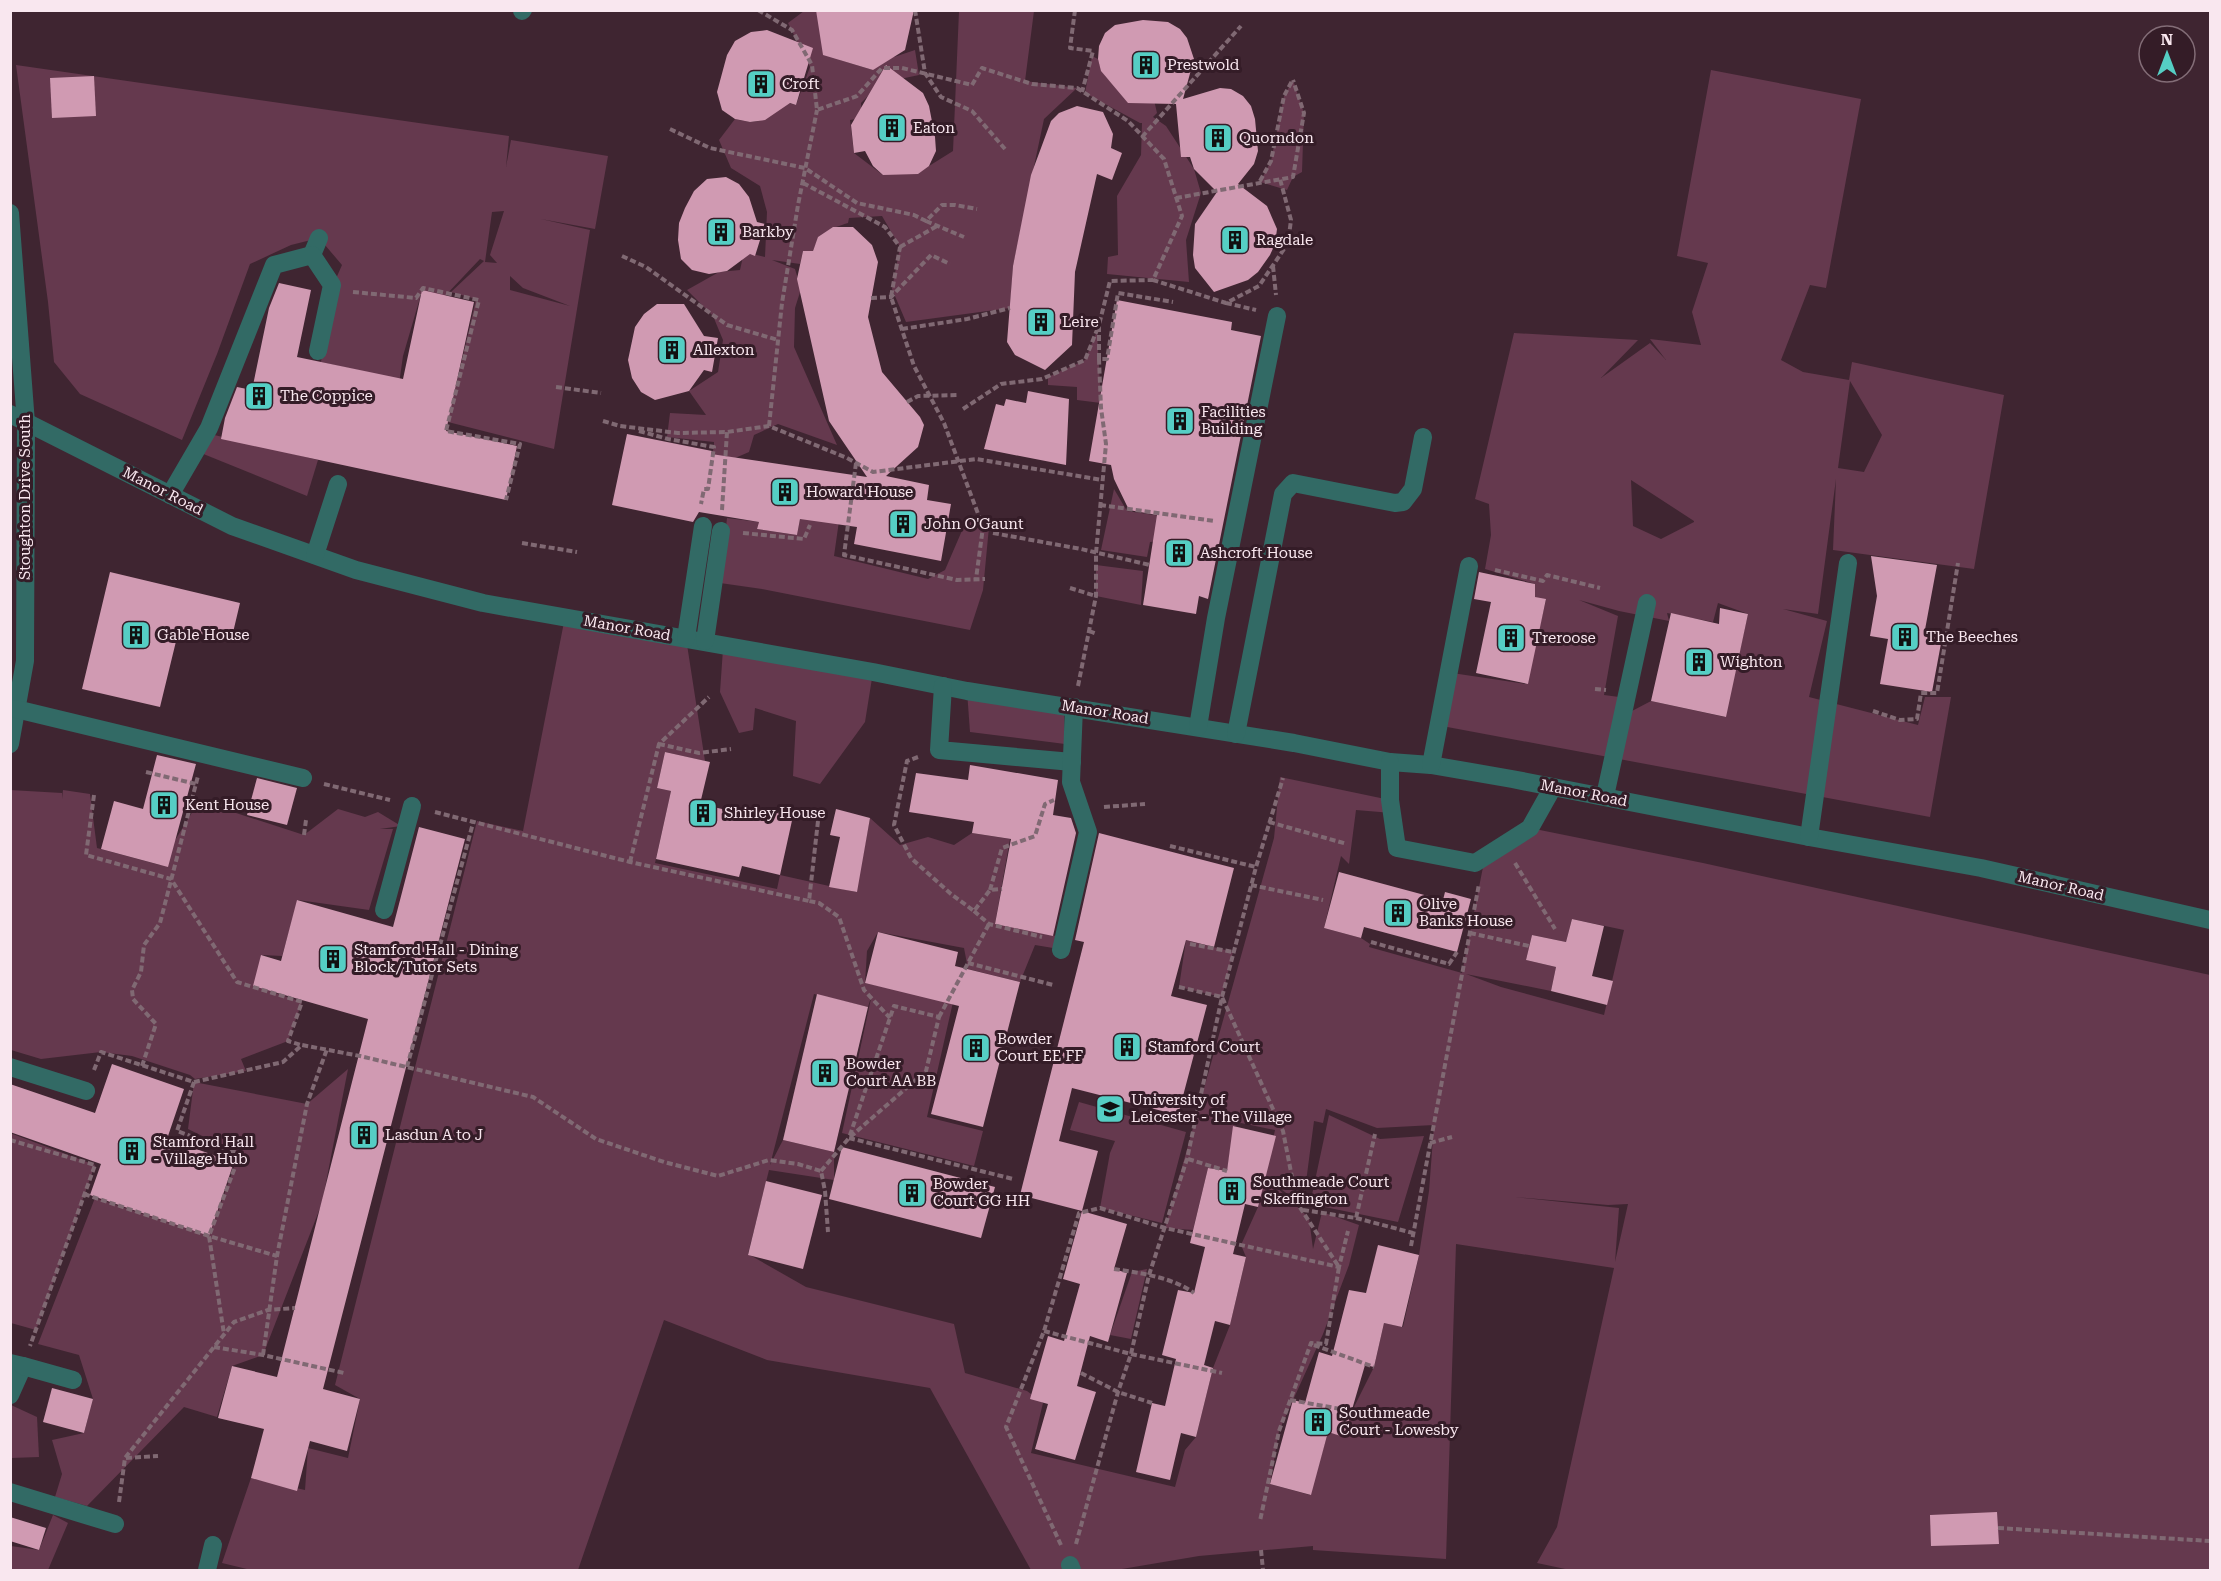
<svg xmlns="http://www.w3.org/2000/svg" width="2221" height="1581" font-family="'Roboto Serif',serif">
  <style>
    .green { fill: #65394e; fill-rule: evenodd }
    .building { fill: #d09ab2 }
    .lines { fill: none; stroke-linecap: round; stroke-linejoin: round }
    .path { stroke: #806973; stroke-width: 4; stroke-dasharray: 6 3; stroke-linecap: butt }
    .minor { stroke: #326a65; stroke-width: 18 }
    .labels { text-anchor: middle; stroke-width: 6; stroke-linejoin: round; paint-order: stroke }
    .poi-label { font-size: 15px; fill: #f9e7ef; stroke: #341c27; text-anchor: start }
    .street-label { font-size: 15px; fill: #f9e7ef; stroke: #341c27 }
  </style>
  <rect width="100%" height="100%" fill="#3f2531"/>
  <g class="green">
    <path d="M804,11H818L840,60L873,70L877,58L894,57L915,50L919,75L881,83L861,103L862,118L850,120L854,153L883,175L929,166L953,151L959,11H1034L1025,81L1077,88L1044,119L1013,266L1010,308L906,322L892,289L900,247L882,216L849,218L848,223C829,229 820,232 813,251H803L800,264L772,260L795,269L801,289L795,308L794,347L837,445L778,424L754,435L749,452L726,462L709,463L714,447V442L667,437L670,413L706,415L689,391L718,372L723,340L713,316L687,290L719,272L740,270L744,252L765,257L767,212L760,186L731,168L719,140L735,119C762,126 764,120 782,101L796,105L810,67L788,23Z"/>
    <path d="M1092,56L1098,59C1102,76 1110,85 1128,88V103L1154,100L1157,113L1153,117L1166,126L1194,169L1201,193L1186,240L1189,282L1107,274L1108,257L1118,255L1117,196L1141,155L1142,123H1140L1085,93Z"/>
    <path d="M16,65L509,136L506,167L511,140L608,156L595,229L541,219L590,230L554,449L448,422L476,299L451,292L484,261L480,259L445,296L422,291L403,356L393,426L366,372L321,362L331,290L342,265L319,238L291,245L250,264L217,354L182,440L80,394L54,362L48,302ZM504,211L490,255L497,263L485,262L492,212ZM510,276L523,288L570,306L510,290Z"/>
    <path d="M1711,70L1861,99L1826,288L1810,285L1781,360L1803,372L1849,380L1852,362L2004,395L1974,569L1833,550L1836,479L1818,614L1783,609L1827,621L1809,697L1918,725L1925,697H1951L1930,817L1442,726L1452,673L1526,684L1546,600L1532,597L1535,584L1485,569L1491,535L1489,504L1475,499L1514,333L1638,340L1601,378L1650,343L1666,360L1650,339L1701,345L1692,312L1708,263L1677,256ZM1850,381L1882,435L1864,472L1838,468ZM1631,480L1694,521V522L1661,539L1633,526ZM1579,600L1619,611L1669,621L1667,613L1713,622L1718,603L1748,614L1725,717L1651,701L1632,711L1627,698L1604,695L1618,616Z"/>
    <path d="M1293,80L1304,113L1302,172L1293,177L1287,190L1260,182L1271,161L1284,96Z"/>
    <path d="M1097,331L1101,403L1077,400V387L1048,385V377L1085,360Z"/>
    <path d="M206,433L318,460L307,496L196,451Z"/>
    <path d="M1114,489L1127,511L1168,517L1166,540L1150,542L1147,557L1101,550Z"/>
    <path d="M840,514L834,556L928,579L945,570L967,519L989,527L983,590L970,630L762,589L720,583L727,518L759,522L757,529L797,535L800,519Z"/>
    <path d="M1096,565L1143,571L1141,605L1096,596Z"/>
    <path d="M565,617L686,638L705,761L665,752L657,788L671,791L655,863L777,889L780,875L856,892L870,818L900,845L928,837L954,845L972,833L1010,839L995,924L1056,936L1053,948L1035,945L1020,982L968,969L964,948L878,932L867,951L865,983L953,1002L927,1117L983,1131L974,1166L842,1133L872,994L868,1007L814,994L770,1165L783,1140L834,1152V1180L769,1170L748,1254L806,1287L954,1324L965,1373L1027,1391L1043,1403L1031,1453L1175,1487L1185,1450L1196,1437L1213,1368L1230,1325L1246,1257L1241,1245L1258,1207L1275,1130L1241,1123L1234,1126L1227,1171L1208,1168L1193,1230L1165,1228L1274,838L1280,777L1390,800L1392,813L1356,810L1349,864L1341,856L1324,928L1361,938L1370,944L1369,947L1462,973L1485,857L1530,828L1703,863L2210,975V1570H1570L1537,1563L1557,1527L1614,1268L1456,1244L1446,1559L1313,1550V1546L1199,1556L1116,1570H1031L930,1388L767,1360L664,1320L578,1570H251L222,1563L251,1478L305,1490L308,1448L348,1458L360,1399L335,1385L477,821L523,831ZM1572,919L1624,930L1604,1015L1501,987L1466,974L1551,991L1556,967L1526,960L1532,935L1566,942ZM1326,1109L1377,1128L1434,1125L1429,1191L1419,1255L1403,1327L1384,1323L1374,1367L1352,1411L1344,1436L1328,1432L1310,1495L1270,1484L1279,1431L1323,1334L1349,1265L1359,1225L1322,1212L1313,1249L1309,1218L1271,1182L1303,1205L1314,1121L1323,1123ZM1514,1197L1608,1205L1628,1204L1615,1262L1619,1208Z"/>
    <path d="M723,649L873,672L865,722L820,784L793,776L796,721L755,708L753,730L739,733L720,692Z"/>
    <path d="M967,691L1064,710L1065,744L970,732Z"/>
    <path d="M10,790L62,793V799L63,790L90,794L97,848L160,865L199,801L304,835L338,809L365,817L378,812L401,826L380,829H393L369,910L298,900L282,956L262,955L254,986L302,1002L288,1041L241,1059L246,1071L195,1079L190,1075L132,1056L101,1052L41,1059L11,1050Z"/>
    <path d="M1186,940L1233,952L1222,997L1179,987Z"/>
    <path d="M348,1069L322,1203L263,1355L232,1366L217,1417L184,1407L87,1506L55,1497L62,1474L52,1440L84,1433L93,1399L79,1355L38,1344L95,1198L209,1236L239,1154L188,1129L194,1082L307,1104Z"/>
    <path d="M1079,1102L1186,1132L1162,1223L1100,1208L1110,1153L1115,1141L1070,1130Z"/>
    <path d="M1329,1115L1380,1139L1424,1136L1398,1222L1310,1204Z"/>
    <path d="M10,1133L95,1165L36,1330L11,1323Z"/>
    <path d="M1147,1269L1131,1339L1110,1335L1132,1272Z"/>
    <path d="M11,1405L37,1417L39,1457L11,1458Z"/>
    <path d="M53,1515L68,1523L48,1570H11V1546L39,1550Z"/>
  </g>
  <g class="building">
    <path d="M816,10H914L905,50L873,70L823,55Z"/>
    <path d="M1143,20L1168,22L1180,29L1187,38L1194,59L1183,99L1220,88L1231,89L1243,96L1251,106L1255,119L1258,151L1254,164L1238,184L1267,206L1277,229L1275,244L1270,255L1258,272L1248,280L1214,292L1195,268L1193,255L1195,224L1217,192L1194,169L1190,157H1181L1176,104L1128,103L1101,71L1098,59L1099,46L1105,33L1115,25Z"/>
    <path d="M767,30L813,48L796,105L790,103L765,120L750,122L735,119L722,110L717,92L727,55L735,41L751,32Z"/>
    <path d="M886,65L923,93L929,106L935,137L936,151L929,166L918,174L883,175L873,166L865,151L854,153L851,125Z"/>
    <path d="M94,76L96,116L52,118L50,78Z"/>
    <path d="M1077,106L1103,112L1113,134L1111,148L1122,153L1112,180L1097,174L1075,272L1072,345L1045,370L1015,355L1007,342L1013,266L1031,175L1051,121L1059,113Z"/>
    <path d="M726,177L739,184L749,197L757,222L765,224L755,256L750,254L727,271L709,274L692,270L681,259L678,240L679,223L685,208L694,191L707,179Z"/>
    <path d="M833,227H853L872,245L878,262L868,317L882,372L920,417L924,425L918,447L886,476L929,485L927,500L951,504L941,561L854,544L857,527L800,519L797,535L757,529L759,522L699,512L693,522L612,505L627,434L712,451L711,454L867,477L829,421L797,279L803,251H813L818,237Z"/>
    <path d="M279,283L311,290L297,357L403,379L422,290L474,302L446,431L517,446L506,500L221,439L225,418L237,387L252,390L269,308Z"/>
    <path d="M1117,300L1232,322L1231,330L1261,336L1208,599L1199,596L1196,614L1143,605L1157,515L1129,510L1114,479L1111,465L1089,461Z"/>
    <path d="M657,304H684L704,336L718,338L712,372L704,370L689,391L655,400L641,392L632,378L628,360L635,327L644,314Z"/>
    <path d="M1028,391L1069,399L1066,465L984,449L996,404L1004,406L1006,399L1026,403Z"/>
    <path d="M1871,556L1937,565L1924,635L1942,638L1932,692L1880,684L1888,639L1870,636L1877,596Z"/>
    <path d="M110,572L240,603L231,641L179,629L160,707L82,689Z"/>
    <path d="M1479,572L1535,584V597L1546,599L1528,684L1476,673L1491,602L1474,599Z"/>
    <path d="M1720,608L1748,614L1726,717L1651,701L1671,613L1719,624Z"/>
    <path d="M665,752L710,762L700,804L762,818L764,809L793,816L780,875L742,866L739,877L656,859L671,791L657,788Z"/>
    <path d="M157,755L196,764L168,867L101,849L114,801L143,809Z"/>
    <path d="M970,765L1058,780L1053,815L1071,818L1076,833L1053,936L995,924L1011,839L972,833L974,822L909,812L916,773L968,780Z"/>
    <path d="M257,778L297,788L287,825L247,815Z"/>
    <path d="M836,809L870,818L857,892L829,887L840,837L830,835Z"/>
    <path d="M419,827L465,839L323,1389L360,1399L347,1451L310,1441L297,1491L251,1478L264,1429L218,1418L232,1366L277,1377L368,1019L253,986L261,955L281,961L297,900L393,927Z"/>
    <path d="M1099,833L1234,868L1214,947L1186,940L1171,996L1207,1005L1178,1115L1072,1088L1059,1141L1098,1151L1082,1211L1020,1195L1084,942L1075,940Z"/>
    <path d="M1339,872L1443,900L1445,892L1471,899L1457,952L1364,927L1361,938L1324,928Z"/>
    <path d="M1572,919L1604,926L1592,976L1613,981L1607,1005L1551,991L1556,967L1526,960L1532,935L1566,942Z"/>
    <path d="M878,932L958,952L955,966L1020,982L983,1127L931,1114L959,1006L865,983Z"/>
    <path d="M817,994L868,1007L834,1152L783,1140Z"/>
    <path d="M112,1064L184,1089L167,1139L234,1162L209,1236L90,1195L101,1164L10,1132V1084L95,1113Z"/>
    <path d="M1233,1126L1276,1136L1258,1207L1245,1204L1233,1254L1246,1257L1230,1325L1215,1321L1204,1365L1213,1368L1196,1437L1181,1433L1170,1480L1136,1472L1152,1403L1165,1406L1176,1359L1162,1355L1178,1290L1194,1293L1205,1247L1190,1243L1208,1168L1227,1171Z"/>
    <path d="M842,1147L995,1187L981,1238L829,1199Z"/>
    <path d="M766,1181L822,1195L803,1269L748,1255Z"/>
    <path d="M1082,1211L1127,1224L1114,1269L1127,1273L1108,1342L1090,1336L1077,1386L1096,1392L1075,1460L1035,1449L1048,1404L1030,1399L1048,1336L1064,1341L1080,1284L1063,1279Z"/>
    <path d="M1378,1245L1419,1255L1402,1327L1384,1323L1374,1367L1365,1365L1344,1437L1328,1432L1311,1495L1270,1484L1293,1400L1305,1403L1319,1352L1332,1356L1349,1290L1366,1293Z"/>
    <path d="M52,1388L93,1399L84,1433L43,1422Z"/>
    <path d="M1997,1512L1999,1544L1931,1546L1930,1515Z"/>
    <path d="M10,1517L46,1528L39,1550L10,1541Z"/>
  </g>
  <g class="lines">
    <g class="path">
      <path d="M758,10L792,30L812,65L817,110L857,96L882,68H902L972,85L982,68L1032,84L1077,88L1128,121L1164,159L1182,216L1153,280L1226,303L1259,286L1288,243L1291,220L1280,179"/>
      <path d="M915,10L925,73L941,97L972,111L1005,149"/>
      <path d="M1075,10L1070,48L1093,51L1082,92"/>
      <path d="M670,129L710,148L805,168L857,203L914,215L926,221L942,205H955L977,209"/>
      <path d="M1142,137L1241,26"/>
      <path d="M1260,181L1271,161L1284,96L1292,81"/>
      <path d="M803,183L885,227L900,247L891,297L914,366L944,423L983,527L976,579"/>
      <path d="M1176,198L1293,177L1304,113L1293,80"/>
      <path d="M926,221L964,237"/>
      <path d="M900,247L937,226"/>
      <path d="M622,256L646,267L727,325L778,340"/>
      <path d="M1273,266L1276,295"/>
      <path d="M353,292L416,298L423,288L479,300L446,431L520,444L506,500"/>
      <path d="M871,298L891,297L931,255L950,264"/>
      <path d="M1226,303L1256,310"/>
      <path d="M902,329L967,319L1010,308"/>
      <path d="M1099,359V325L1110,281L1153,280"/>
      <path d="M556,387L601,393"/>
      <path d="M907,402L918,396L959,395"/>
      <path d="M963,409L1001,384L1042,379L1085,360L1099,325"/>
      <path d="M603,421L620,426L678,433L727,432L769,426L847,458L873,472L976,459L1102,480"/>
      <path d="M769,426L782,303L798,205L817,110"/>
      <path d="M639,431L668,439L714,447L708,489H704L701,504"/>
      <path d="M856,463L844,555L957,580L985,579"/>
      <path d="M1100,505L1214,521"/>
      <path d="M722,510L727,432"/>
      <path d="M743,533L804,539L810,525"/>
      <path d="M993,533L1081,549L1150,565"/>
      <path d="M522,543L577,552"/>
      <path d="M1495,570L1543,581L1547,575L1600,588"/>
      <path d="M1070,588L1096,596"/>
      <path d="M1089,631L1097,634"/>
      <path d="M1078,686L1096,596V553L1106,444L1101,408L1099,359H1107L1118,293L1173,302"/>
      <path d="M1595,689L1606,690"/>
      <path d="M1873,711L1900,720L1917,719L1921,693H1937L1958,563"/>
      <path d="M659,744L699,753L731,749"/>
      <path d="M918,757L907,761L894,825L911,858L951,894L974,911L990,890L1002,889"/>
      <path d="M146,772L196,784"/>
      <path d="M324,784L390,800"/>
      <path d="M94,795L86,855L171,879L237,982L302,1002L288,1041L301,1045"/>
      <path d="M1104,807L1145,804"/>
      <path d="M435,812L630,862L809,901"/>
      <path d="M819,812L809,901L819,903L839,917L864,990L890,1018"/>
      <path d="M1269,822L1347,844"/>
      <path d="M304,835L306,820"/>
      <path d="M1170,846L1256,867"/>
      <path d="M630,862L659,744L709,697"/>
      <path d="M1515,863L1555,929"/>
      <path d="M1251,885L1323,900"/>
      <path d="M990,890L1002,848L1035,836L1045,804L1054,800"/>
      <path d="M974,911L989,924L1042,937"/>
      <path d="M1470,933L1529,946"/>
      <path d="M1371,942L1449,964L1457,952"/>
      <path d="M1190,944L1233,952"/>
      <path d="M968,963L1053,985"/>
      <path d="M1179,987L1222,997L1283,1131L1297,1203L1339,1267L1326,1344L1311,1343L1279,1431L1260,1521"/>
      <path d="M939,1017L989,924"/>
      <path d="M142,1066L156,1024L133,999L132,990L141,972L144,945L160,923L198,776"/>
      <path d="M407,1067L473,823"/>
      <path d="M94,1070L101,1052L194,1082L283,1062L302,1045L360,1056L533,1097L596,1139L664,1162L718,1176L769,1160L798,1164L821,1171L825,1191L828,1232"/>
      <path d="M194,1082L177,1131L240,1154L209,1236L224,1334"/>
      <path d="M849,1138L1013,1179"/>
      <path d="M10,1140L95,1165L30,1346"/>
      <path d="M1430,1143L1452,1137"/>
      <path d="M1188,1159L1227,1171"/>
      <path d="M821,1171L849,1138L926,1071L939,1017L894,1006L849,1138"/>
      <path d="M84,1194L209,1236L277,1256"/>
      <path d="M1303,1210L1356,1218L1375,1134"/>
      <path d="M1356,1218L1413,1233"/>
      <path d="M1411,1246L1479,884"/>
      <path d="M1114,1269C1140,1273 1172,1277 1194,1293"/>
      <path d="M1044,1331L1131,1354L1222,1373"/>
      <path d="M1314,1345L1374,1367"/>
      <path d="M214,1347L263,1355L344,1373"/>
      <path d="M263,1355L277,1256L307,1104L327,1049"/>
      <path d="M1081,1373L1118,1392L1152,1403"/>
      <path d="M1290,1400L1352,1411"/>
      <path d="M126,1458L158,1456"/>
      <path d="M119,1502L125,1458L234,1322L268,1310L295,1308"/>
      <path d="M1998,1528L2210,1541"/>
      <path d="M1076,1544L1118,1392L1131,1354L1149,1275L1187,1159L1222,997L1256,867L1283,778"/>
      <path d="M1061,1545L1006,1427L1044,1331L1079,1213L1100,1208L1165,1228L1339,1267L1348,1231"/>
      <path d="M1261,1550L1263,1570"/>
    </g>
    <g class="minor">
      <path d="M522,11L523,10"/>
      <path d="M10,213L26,423L25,661L10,744"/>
      <path d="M312,255L319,238"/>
      <path d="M10,414L232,526L356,570L483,603L873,672L967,691L1294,743L1390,762L1431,765L1512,779L1809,837L1981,868L2210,920"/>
      <path d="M170,495L209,428L274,265L312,255L332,285L318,351"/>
      <path d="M315,555L338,484"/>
      <path d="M686,638L703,526"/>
      <path d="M705,641L721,531"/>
      <path d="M943,686L939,750L1072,762"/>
      <path d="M16,709L303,778"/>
      <path d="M1198,727L1216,618L1277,316"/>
      <path d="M1236,734L1283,494L1293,483L1395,503L1403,502L1413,489L1423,437"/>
      <path d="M1390,762V800L1397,848L1475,863L1530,828L1553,787"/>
      <path d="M1431,765L1469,566"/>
      <path d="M1605,796L1647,603"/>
      <path d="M1809,837L1848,563"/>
      <path d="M384,910L412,806"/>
      <path d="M1061,950L1088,832L1071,782L1074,707"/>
      <path d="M10,1067L86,1091"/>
      <path d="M10,1363L23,1366L10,1395"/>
      <path d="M23,1366L73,1380"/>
      <path d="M10,1492L115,1524"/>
      <path d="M1070,1565L1072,1570"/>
      <path d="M207,1570L213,1545"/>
    </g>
  </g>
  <defs>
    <g id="building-square" transform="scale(1.5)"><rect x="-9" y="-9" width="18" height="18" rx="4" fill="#55cec4" stroke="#341c27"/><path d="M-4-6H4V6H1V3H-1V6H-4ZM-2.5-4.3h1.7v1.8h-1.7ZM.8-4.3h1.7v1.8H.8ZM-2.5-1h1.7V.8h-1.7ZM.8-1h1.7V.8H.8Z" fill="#111"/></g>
    <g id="university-square" transform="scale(1.5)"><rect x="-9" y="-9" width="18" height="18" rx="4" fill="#55cec4" stroke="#341c27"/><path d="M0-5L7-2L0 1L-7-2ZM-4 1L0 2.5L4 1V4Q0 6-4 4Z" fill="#111"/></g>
  </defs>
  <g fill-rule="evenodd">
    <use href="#building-square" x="1146" y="65"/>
    <use href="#building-square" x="761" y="84"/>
    <use href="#building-square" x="892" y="128"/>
    <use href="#building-square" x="1218" y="138"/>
    <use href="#building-square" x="721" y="232"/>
    <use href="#building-square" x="1235" y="240"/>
    <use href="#building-square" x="1041" y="322"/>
    <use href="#building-square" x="672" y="350"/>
    <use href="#building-square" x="259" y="396"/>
    <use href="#building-square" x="1180" y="421"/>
    <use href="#building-square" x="785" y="492"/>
    <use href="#building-square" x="903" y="524"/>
    <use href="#building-square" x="1179" y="553"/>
    <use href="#building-square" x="136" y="635"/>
    <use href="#building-square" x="1905" y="637"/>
    <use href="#building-square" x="1511" y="638"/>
    <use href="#building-square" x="1699" y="662"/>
    <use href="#building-square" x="164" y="805"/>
    <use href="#building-square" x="703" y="813"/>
    <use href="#building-square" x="1398" y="913"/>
    <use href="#building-square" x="333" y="959"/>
    <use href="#building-square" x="1127" y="1047"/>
    <use href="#building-square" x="976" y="1048"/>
    <use href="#building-square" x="825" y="1073"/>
    <use href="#university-square" x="1110" y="1109"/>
    <use href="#building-square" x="364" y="1135"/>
    <use href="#building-square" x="132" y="1151"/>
    <use href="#building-square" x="1232" y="1191"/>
    <use href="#building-square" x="912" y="1193"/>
    <use href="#building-square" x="1318" y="1422"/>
  </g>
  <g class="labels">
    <g class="poi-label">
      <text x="1167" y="70">Prestwold</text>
      <text x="782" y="89">Croft</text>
      <text x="913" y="133">Eaton</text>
      <text x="1239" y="143">Quorndon</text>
      <text x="742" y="237">Barkby</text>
      <text x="1256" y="245">Ragdale</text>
      <text x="1062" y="327">Leire</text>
      <text x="693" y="355">Allexton</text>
      <text x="280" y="401">The Coppice</text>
      <text x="1201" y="417">Facilities<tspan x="1201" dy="17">Building</tspan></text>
      <text x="806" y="497">Howard House</text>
      <text x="924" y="529">John O'Gaunt</text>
      <text x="1200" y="558">Ashcroft House</text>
      <text x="157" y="640">Gable House</text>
      <text x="1926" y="642">The Beeches</text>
      <text x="1532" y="643">Treroose</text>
      <text x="1720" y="667">Wighton</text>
      <text x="185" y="810">Kent House</text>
      <text x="724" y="818">Shirley House</text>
      <text x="1419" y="909">Olive<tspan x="1419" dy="17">Banks House</tspan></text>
      <text x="354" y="955">Stamford Hall - Dining<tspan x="354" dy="17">Block/Tutor Sets</tspan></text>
      <text x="997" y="1044">Bowder<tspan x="997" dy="17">Court EE FF</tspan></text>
      <text x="1148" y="1052">Stamford Court</text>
      <text x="846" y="1069">Bowder<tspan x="846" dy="17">Court AA BB</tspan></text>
      <text x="1131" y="1105">University of<tspan x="1131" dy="17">Leicester - The Village</tspan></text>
      <text x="385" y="1140">Lasdun A to J</text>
      <text x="153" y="1147">Stamford Hall<tspan x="153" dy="17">- Village Hub</tspan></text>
      <text x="1253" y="1187">Southmeade Court<tspan x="1253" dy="17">- Skeffington</tspan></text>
      <text x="933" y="1189">Bowder<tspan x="933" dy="17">Court GG HH</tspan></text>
      <text x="1339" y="1418">Southmeade<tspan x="1339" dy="17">Court - Lowesby</tspan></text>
    </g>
    <g class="street-label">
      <text transform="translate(163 491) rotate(27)" y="5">Manor Road</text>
      <text transform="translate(25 497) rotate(-90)" y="5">Stoughton Drive South</text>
      <text transform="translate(627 628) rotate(10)" y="5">Manor Road</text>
      <text transform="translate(1105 712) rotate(9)" y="5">Manor Road</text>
      <text transform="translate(1584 793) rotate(11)" y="5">Manor Road</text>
      <text transform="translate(2061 886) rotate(13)" y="5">Manor Road</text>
    </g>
  </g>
  <rect width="2221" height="1581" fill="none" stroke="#f9e7ef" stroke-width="24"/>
  <g transform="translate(2167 54)"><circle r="28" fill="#341c27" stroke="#836d77" stroke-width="1.5"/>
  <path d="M0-4.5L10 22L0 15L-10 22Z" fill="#55cec4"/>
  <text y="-9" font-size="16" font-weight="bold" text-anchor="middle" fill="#f9e7ef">N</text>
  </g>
</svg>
